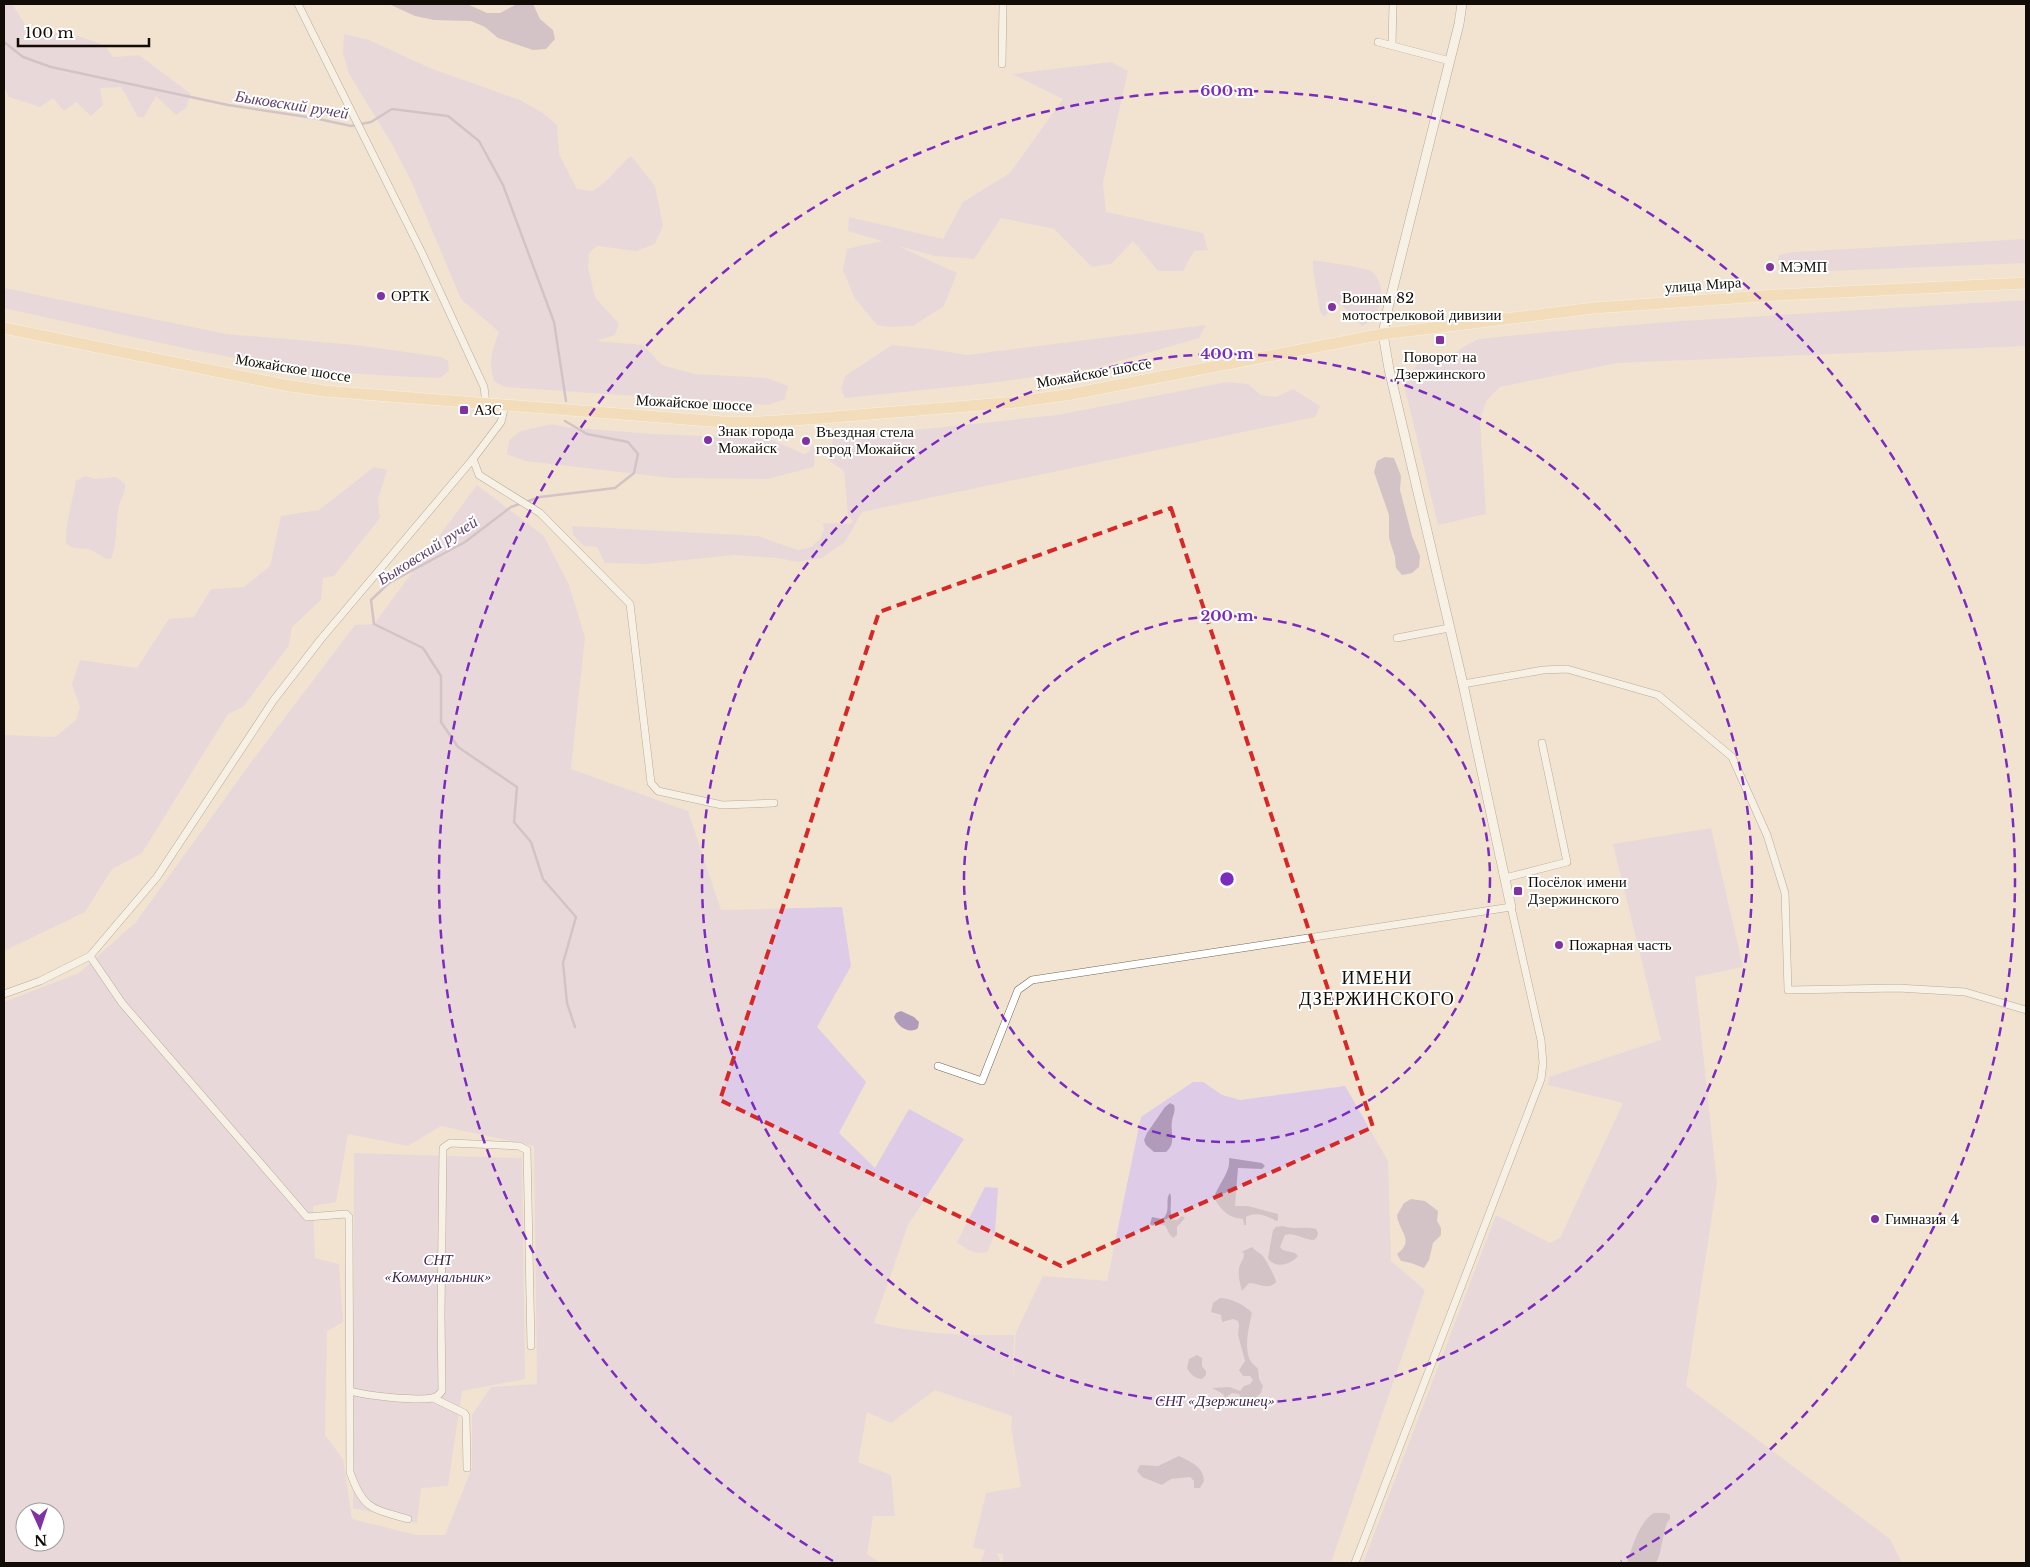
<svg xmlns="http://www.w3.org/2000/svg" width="2030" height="1567" font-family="'Libre Baskerville',serif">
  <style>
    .green { fill: #decbe7; fill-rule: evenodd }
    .water { fill: #b09cba }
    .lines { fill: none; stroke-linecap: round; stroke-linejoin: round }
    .stream { stroke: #b09cba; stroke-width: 2.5 }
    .minor-casing { stroke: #736856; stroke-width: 8 }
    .tertiary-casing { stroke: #736856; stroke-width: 10 }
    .primary-casing { stroke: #fff; stroke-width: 12 }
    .minor { stroke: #fff; stroke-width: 7 }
    .tertiary { stroke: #fff; stroke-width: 9 }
    .primary { stroke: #f5d39e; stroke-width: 11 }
    .marked { fill: none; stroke: #d62828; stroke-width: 4; stroke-dasharray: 10 6; stroke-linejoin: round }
    .ring { fill: none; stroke: #7b2cbf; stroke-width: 2.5; stroke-dasharray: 9 6 }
    .poi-dot { fill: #8131a1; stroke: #fff; stroke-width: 2 }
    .labels { text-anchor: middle; stroke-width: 4; stroke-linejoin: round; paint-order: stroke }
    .poi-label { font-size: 15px; fill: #110d06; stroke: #fff; text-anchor: start }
    .street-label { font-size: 15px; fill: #110d06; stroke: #fff }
    .park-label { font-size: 15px; font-style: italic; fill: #41254e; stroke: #fff }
    .water-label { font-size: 16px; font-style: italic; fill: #5e416c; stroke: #fff }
    .quarter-label { font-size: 18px; letter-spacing: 1px; fill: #110d06; stroke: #fff }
    .centre { fill: #7b2cbf; stroke: #fff; stroke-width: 2.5 }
    .ring-label { font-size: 15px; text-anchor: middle; font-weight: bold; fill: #7b2cbf; stroke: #fff; stroke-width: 4; stroke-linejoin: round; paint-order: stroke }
  </style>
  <rect width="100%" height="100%" fill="#f1e3cf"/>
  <g class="green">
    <path d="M4,4H12L28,29L75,35L104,45L113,57L139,55L191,94L186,108L176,115L156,96L144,117H138L121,87L100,88L103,105L91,116L76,102L64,111L53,98L40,107L9,97L4,86Z"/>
    <path d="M344,34L369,40L430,68L520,100L543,113L557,125L559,154L577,189L593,191C609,181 616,168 631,156L655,186L663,226L655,244L636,251L597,246L589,253L588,267L595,297L619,324L615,335L597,341L643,345L662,365L694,374L767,378L788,386L785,399L768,405L505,387L494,381C488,362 492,350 499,332L461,299L412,183L392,144L349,74L343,53Z"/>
    <path d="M1111,62L1128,71L1103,183L1106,212L1203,233L1208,250L1194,251L1183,271H1158L1133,241L1111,264L1092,267L1054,229L1001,218L974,259L935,256L898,246L957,273L944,306L913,326L889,327L877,325L854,297L843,270L847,249L882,241L848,231L849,217L943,239L963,202L1010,173L1063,99L1012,74Z"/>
    <path d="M2026,239V263L1780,273L1777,263L1779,255L1793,252Z"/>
    <path d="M1313,260C1324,262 1364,267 1371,271C1381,278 1383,293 1380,303C1377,315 1373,321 1362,326C1351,314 1342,301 1325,301L1328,313L1324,317L1320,312L1313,268Z"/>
    <path d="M4,288L226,334L356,345L441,357L448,361L449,371L440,378C393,376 344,374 297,368C198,354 101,329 4,308Z"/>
    <path d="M2026,300V346L1617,363L1500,387L1487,400L1480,419L1486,514L1438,525L1404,385L1421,358L1436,360L1457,352L1463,347L1479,339L1548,332L1681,321Z"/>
    <path d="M1206,325L1199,338L1095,368L991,383L845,398L841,389L845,376L892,345L930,349L967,355Z"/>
    <path d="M1227,382L1248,384L1261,395L1276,397L1293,389L1320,406L1315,417L862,512L845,542L822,558L797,562L778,558L735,555L646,564L605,563L597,547L584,546L573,535L572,526L758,536L798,550L811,547L820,539L824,530L823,523L850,524L853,521L848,516L844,471L828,460L834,435L906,431L1057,415Z"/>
    <path d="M552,424L564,427L654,434L751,438L772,440L804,454L809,452L812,444L815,450L814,467L767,479L671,478L525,461L507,454L509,440L521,431Z"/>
    <path d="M374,467L387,470L378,500L380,518L334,576L323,578L321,600L292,627L289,645L243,707L228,714L142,853L112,869L85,912L4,951V735L55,737L76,720L80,707L72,684L80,660L137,668L169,619L194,617L211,589L244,587L270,566L281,516L319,510Z"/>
    <path d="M85,476L95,479L116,477L125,484C125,495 123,494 120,503C114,521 119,540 111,559C100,558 102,555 93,551C82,545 77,553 66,543C65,525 73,499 76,481Z"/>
    <path d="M477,485L544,536L569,585L585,637L571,769L688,811L721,910L842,907L851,966L817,1027L866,1082L839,1133L875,1168L909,1109L964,1139L908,1225L874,1323C920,1334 966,1336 1014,1335L1013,1385L1016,1332L1043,1276L1107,1281L1141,1117L1193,1082H1203L1222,1095L1240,1100L1345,1086L1388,1161L1391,1261L1425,1290L1331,1563H1003V1554L997,1553L1001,1563H980L985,1550L973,1547L986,1493L1021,1487L1011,1427L1012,1416L935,1390L891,1423L867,1412L858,1462L891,1475L895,1516H873L867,1554L880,1563H4V1002L79,973L136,922L252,761L355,625L374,624ZM441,1126L534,1146L537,1384L491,1387L472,1415V1468L445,1535H417L352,1519L343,1459L325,1435L327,1331L343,1322L339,1264L315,1258L313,1206L336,1202L348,1134L408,1146ZM25,1512H55V1542H25Z"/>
    <path d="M1711,828L1743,967L1695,977L1717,1183L1686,1386L1890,1539L1902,1563H1363L1496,1215L1550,1243L1560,1238L1623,1103L1548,1085L1549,1077L1661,1040L1613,844Z"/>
    <path d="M354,1153L522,1158L525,1379L462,1391L448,1486L421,1488L417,1523L353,1508Z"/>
    <path d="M985,1187L998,1188L995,1232L988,1251C977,1257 966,1249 957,1242Z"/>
  </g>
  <g class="water">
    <path d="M389,4H467L487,13H500L517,4H533L540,19L553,30L555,39L546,49L533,50L498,38L485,27L471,21L434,20L415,16Z"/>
    <path d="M1385,457L1394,458L1401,476L1400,490L1412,536L1420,556L1419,567L1412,573L1402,575L1396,568L1395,557L1389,538V515L1374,472L1377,461Z"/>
    <path d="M901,1011L914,1017L919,1022L918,1028C909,1035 897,1026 894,1017L896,1013Z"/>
    <path d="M1170,1103L1174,1105C1176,1112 1173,1114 1172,1121C1170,1132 1177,1143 1166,1152H1154L1146,1145L1144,1140L1147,1133L1165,1107Z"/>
    <path d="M1229,1158L1262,1163L1265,1166L1262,1169L1238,1168L1235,1206H1248L1278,1214V1220L1276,1221C1268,1216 1255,1211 1246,1217V1225H1244L1243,1219C1227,1217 1222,1211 1214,1198C1218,1184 1231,1173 1229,1158Z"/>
    <path d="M1170,1193C1173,1201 1168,1211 1173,1220H1177L1182,1216L1185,1218L1177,1227V1235L1173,1238C1163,1229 1171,1222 1153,1226L1150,1224L1152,1217L1162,1219C1172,1212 1164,1200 1170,1193Z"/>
    <path d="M1411,1199L1425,1201L1438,1211L1437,1221L1441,1228V1235L1433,1243L1429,1260L1424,1268L1411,1263L1401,1261L1397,1254C1416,1240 1398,1231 1397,1215L1404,1203Z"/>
    <path d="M1283,1226C1293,1230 1304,1226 1316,1229L1318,1233L1317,1237L1314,1240C1303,1240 1295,1232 1285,1235L1280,1247L1283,1250L1295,1253L1298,1256C1291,1265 1274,1269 1268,1258L1273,1230L1276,1227Z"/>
    <path d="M1252,1247C1255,1251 1259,1252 1262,1255C1265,1258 1276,1278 1276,1282C1268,1291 1259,1283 1249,1283L1242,1291C1240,1284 1237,1272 1240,1265C1242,1260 1244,1259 1244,1253L1241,1252Z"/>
    <path d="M1220,1298C1231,1298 1245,1305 1252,1313C1249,1326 1244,1347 1250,1360C1252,1364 1256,1366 1258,1369L1259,1379L1263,1386L1261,1393L1254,1399L1253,1405H1243L1242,1402H1233L1232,1400L1240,1397L1239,1394L1232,1393L1225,1398L1223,1394L1212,1388L1229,1387L1240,1391L1244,1386L1250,1384L1253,1380L1250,1376H1243L1239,1370L1245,1361L1238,1335L1239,1325L1238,1321L1233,1319L1222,1322L1221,1315L1211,1312L1213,1303Z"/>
    <path d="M1197,1355L1202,1358V1366L1206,1371V1375L1202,1379C1195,1379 1190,1374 1187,1368L1189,1359Z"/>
    <path d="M1179,1456C1190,1461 1204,1467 1204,1481L1200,1488H1194V1481L1190,1477L1171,1479L1162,1485L1142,1477L1137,1471L1140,1465L1158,1466Z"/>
    <path d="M1654,1513H1666L1670,1515V1519C1663,1524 1663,1551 1656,1563H1627C1632,1547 1639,1522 1654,1513Z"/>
  </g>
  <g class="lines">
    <g class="stream">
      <path d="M4,42L23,57L51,67L228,105L314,118L351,126L371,122L392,109L448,116L479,141L503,185L554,322L566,401"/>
      <path d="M565,421L587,434L628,442L638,454L634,473L615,488L540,497L511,507L465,542L389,583L371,600L374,624L423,648L441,676V722L458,747L517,787L514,822L531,842L543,879L576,917L563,963L567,1003L575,1027"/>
    </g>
    <g class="minor-casing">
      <g id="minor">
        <path d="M298,4L422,253L484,387L486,404"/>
        <path d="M1378,42L1450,61"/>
        <path d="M1392,45L1393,4"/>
        <path d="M1002,64L1003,4"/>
        <path d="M473,459L479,475L540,513L630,604L651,783L658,791L722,805L774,803"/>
        <path d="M1397,638L1449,628"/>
        <path d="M1463,684L1543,670L1567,669L1658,695L1732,757L1767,835L1785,893L1788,990L1898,988L1965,992L2026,1010"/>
        <path d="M1505,878L1567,862L1542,743"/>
        <path d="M90,956L122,1003L307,1217L346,1214L349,1217L350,1472C363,1510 373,1509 408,1519"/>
        <path d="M4,994L40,981L90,956L157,877L273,701L321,639L473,459L501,422L505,405"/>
        <path d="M938,1066L982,1081L1018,990L1032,980L1511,907L1541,1040L1543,1063L1541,1079L1355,1563"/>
        <path d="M350,1391C368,1396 415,1401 433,1398C437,1397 439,1395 442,1391L441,1315L443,1148L450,1143L519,1146L527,1150L531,1346"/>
        <path d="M433,1398L464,1413L466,1416L467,1468"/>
      </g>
    </g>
    <g class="tertiary-casing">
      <path id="tertiary" d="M1462,4L1459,24L1388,308L1383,334L1389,369L1463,684L1511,907"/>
    </g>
    <g class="primary-casing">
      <path id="primary" d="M4,328L284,385L324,391L723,422H758L809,419L1017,402L1072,394L1383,334L1594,308L1777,295L2026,283"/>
    </g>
    <use href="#minor" class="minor"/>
    <use href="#tertiary" class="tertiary"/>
    <use href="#primary" class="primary"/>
  </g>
  <path d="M0 0H2030V1567H0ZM1171,508L1373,1127L1061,1266L720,1100L879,612Z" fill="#f1e3cf" fill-opacity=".55" fill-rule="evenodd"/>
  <path class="marked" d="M1171,508L1373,1127L1061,1266L720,1100L879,612Z"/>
  <g class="ring">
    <circle cx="1227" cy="879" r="263"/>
    <circle cx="1227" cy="879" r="525"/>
    <path d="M833 1561A788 788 0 1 1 1621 1561"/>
  </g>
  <g class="poi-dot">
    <circle cx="1770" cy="267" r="5"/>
    <circle cx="381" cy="296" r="5"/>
    <circle cx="1332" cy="307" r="5"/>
    <rect x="1435" y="335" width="10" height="10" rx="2.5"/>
    <rect x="459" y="405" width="10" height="10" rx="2.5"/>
    <circle cx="708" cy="440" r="5"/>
    <circle cx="806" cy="441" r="5"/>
    <rect x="1513" y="886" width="10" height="10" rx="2.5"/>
    <circle cx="1559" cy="945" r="5"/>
    <circle cx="1875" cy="1219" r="5"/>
  </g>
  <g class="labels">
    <g class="poi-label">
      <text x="1780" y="272">МЭМП</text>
      <text x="391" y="301">ОРТК</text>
      <text x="1342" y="303">Воинам 82<tspan x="1342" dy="17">мотострелковой дивизии</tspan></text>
      <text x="1440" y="362" text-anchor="middle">Поворот на<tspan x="1440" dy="17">Дзержинского</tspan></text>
      <text x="474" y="415">АЗС</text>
      <text x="718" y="436">Знак города<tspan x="718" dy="17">Можайск</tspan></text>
      <text x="816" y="437">Въездная стела<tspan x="816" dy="17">город Можайск</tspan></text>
      <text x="1528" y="887">Посёлок имени<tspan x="1528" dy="17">Дзержинского</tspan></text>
      <text x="1569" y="950">Пожарная часть</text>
      <text x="1885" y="1224">Гимназия 4</text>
    </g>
    <g class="street-label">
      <text transform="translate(1703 285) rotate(-4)" y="5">улица Мира</text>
      <text transform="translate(293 368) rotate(9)" y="5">Можайское шоссе</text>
      <text transform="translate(1094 373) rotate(-10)" y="5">Можайское шоссе</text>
      <text transform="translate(694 403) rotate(3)" y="5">Можайское шоссе</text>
    </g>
    <g class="park-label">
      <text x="438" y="1265">СНТ<tspan x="438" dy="17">«Коммунальник»</tspan></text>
      <text x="1215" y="1406">СНТ «Дзержинец»</text>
    </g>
    <g class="water-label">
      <text transform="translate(292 104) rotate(9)" y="6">Быковский ручей</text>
      <text transform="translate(427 550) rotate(-32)" y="6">Быковский ручей</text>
    </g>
    <g class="quarter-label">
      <text x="1377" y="984">ИМЕНИ<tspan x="1377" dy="21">ДЗЕРЖИНСКОГО</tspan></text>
    </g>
  </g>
  <circle cx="1227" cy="879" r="8" class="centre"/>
  <g class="ring-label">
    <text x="1227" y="96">600 m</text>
    <text x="1227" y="359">400 m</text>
    <text x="1227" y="621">200 m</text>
  </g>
  <rect width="2030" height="1567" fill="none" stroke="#110d06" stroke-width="10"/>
  <g transform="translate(40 1527) rotate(177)"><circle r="24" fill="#ffffff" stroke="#a09e9b"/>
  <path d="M0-4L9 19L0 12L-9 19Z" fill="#8131a1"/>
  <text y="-8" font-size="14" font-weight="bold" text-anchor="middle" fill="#110d06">N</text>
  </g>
  <path d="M18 38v8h131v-8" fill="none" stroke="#110d06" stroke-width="2.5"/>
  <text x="25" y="38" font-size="15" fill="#110d06" stroke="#ffffff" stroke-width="4" paint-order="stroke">100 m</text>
</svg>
